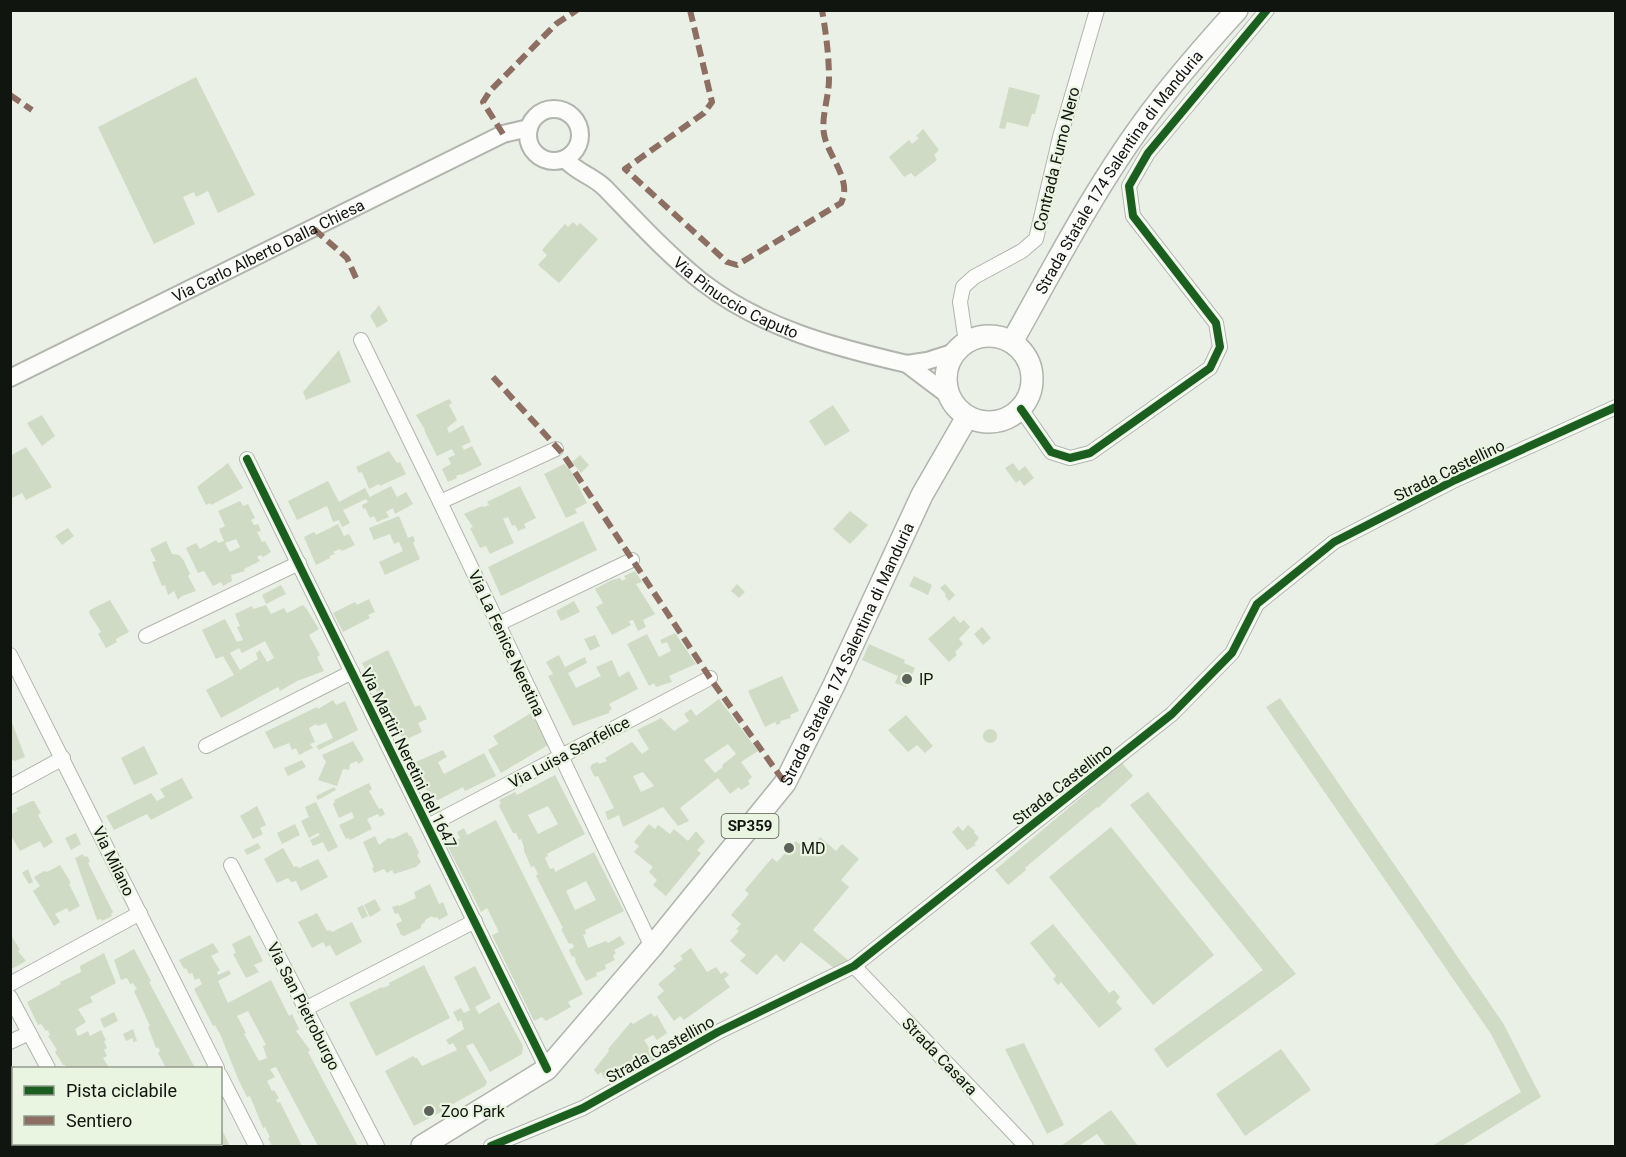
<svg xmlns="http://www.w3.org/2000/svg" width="1626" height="1157" font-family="Roboto,sans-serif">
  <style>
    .building { fill: #d0dbc6; fill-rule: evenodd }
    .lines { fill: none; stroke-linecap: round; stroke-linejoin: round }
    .minor-casing { stroke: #b0b5ad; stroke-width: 16 }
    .tertiary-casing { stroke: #b0b5ad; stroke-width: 20 }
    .primary-casing { stroke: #b0b5ad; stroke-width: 24 }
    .minor { stroke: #fcfdfb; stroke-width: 14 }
    .tertiary { stroke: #fcfdfb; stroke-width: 16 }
    .primary { stroke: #fcfdfb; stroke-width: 21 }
    .quiet { stroke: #8d6e63; stroke-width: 6; stroke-dasharray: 12 6; stroke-linecap: butt }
    .cycleway-casing { stroke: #e9f4e1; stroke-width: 11 }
    .cycleway { stroke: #1b5e20; stroke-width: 8 }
    .poi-dot { fill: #5d625a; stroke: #e9f4e1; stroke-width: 2 }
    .labels { text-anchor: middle; stroke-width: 4.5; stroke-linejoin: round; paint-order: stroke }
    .shield { fill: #e9f4e1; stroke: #52584e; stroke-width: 1.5 }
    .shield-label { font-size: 15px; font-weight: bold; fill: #11150f }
    .street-label { font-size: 16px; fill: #11150f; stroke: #e9f4e1 }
    .poi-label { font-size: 16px; fill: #11150f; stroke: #e9f4e1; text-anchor: start }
  </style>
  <rect width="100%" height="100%" fill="#eaf0e5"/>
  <g class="building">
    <path d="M196,77L255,195L218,213L208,191L196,197L194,192L183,197L195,224L154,244L98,127Z"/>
    <path d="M1009,87L1040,95L1035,114H1032L1028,127L1007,122L1005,129L999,128Z"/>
    <path d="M923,129L939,150L934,155L937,160L915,177L911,173L904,177L889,157L909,140L912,144L919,138L916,136Z"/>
    <path d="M573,222L577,226L580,223L598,239L559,283L538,265L547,255L542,250L565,224L568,227Z"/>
    <path d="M379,305L388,321L377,328L370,316Z"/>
    <path d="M339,350L351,382L306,400L303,392Z"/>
    <path d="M449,399L452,403L449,405L457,420L447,428L449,433L463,425L471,442L462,446L464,450L472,446L482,465L461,475V474L456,476L457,478L448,482L442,469L451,464L448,458L455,455L452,449L437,456L424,430H425L416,415Z"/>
    <path d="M833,405L850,431L825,446L809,421Z"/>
    <path d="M42,415L55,436L42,446L27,423Z"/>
    <path d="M26,447L52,487L26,500L22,493L10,499V456Z"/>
    <path d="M389,451L397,463L400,462L406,474L380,486L379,484L369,489L362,472L359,473L356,467Z"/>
    <path d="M580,455L589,465L581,473L572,462Z"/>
    <path d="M228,463L243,488L211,505L210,503L206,505L197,487Z"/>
    <path d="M1013,463L1019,471L1025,466L1034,478L1024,486L1020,480L1016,483L1005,468Z"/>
    <path d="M564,464L571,471L587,503L575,509L577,513L566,518L544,474Z"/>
    <path d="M328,481L339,502L365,488L370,497L391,486L397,497L406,492L413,504L395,514L393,508L386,512L389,517L377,522L374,516L370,518L365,508L363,509L362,505L368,502L366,499L343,510L350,523L342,527L339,520L333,522L327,506L297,520L288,501Z"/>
    <path d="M520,486L536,518L524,524L526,528L518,531L515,525L512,526L508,517L503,519L514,543L490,554L486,546L480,548L470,528L473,527L464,514L482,506L484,507L489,505L487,502Z"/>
    <path d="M240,501L243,506L248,504L255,518L251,520L254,525L258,524L261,531L257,532L262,542L265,541L271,552L263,557L261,555L257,557L260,561L244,569L245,571L231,575L232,581L223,586L221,582L213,586L204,571L198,573L186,548L196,543L200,549L216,540L218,543L224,541L219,529L225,526L218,511ZM236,539L240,547L230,552L225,543Z"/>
    <path d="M850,511L868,525L850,544L833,529Z"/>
    <path d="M399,516L408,538L413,536L415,541L413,543L420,559L385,575L379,562L403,551L399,542L394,544L390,534L374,540L369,528Z"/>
    <path d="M583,521L597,550L501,596L488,567Z"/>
    <path d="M338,524L344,536L349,534L355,545L342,551L340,549L333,552L335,554L329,556L330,558L316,565L304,537L314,532L316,535Z"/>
    <path d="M68,528L74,536L62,545L55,536Z"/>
    <path d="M166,541L172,554L179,555L184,561L190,574L188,576L196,591L182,596L178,600L174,591L168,595L165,585L162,586L152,562L156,561L150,549Z"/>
    <path d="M635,571L642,582L636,584L655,614L643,620L646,627L638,631L633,620L629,621L631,625L612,635L596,607L603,603L595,589L612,580L620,578L622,581L626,579L624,576Z"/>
    <path d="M914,576L932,585L928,595L909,586Z"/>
    <path d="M737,584L745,592L739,598L731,591Z"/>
    <path d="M945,584L955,595L949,601L945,596L946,594L940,588Z"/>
    <path d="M281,585L286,594L266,604L262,595Z"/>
    <path d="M369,599L375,612L368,615L370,618L343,632L333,613L355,602L357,605Z"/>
    <path d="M110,600L129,632L116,639L117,642L106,648L98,634L101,632L89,613L90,610Z"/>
    <path d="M574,601L580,612L561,621L556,611Z"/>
    <path d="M266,605L271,614L284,608L287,613L303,605L306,608L319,629L309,635L320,655L317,657L324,671L297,681L280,691L278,687L221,718L206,690L234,675L223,656L216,659L202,630L225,619L237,642L243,640L237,627L240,626L235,614L252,606L253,609ZM265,641L274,658L267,662L260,650L256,653L258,659L240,670L230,653L239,648L242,653Z"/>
    <path d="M954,616L960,623L964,620L970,627L959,639L963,644L955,652L957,655L949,662L928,639Z"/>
    <path d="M982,627L991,638L983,645L974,634Z"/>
    <path d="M675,633L696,664L669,676L672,682L656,687L654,683L649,686L627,644L647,634L659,657L671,651L667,642L662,644L660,640Z"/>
    <path d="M595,635L600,646L590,651L584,639Z"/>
    <path d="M869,644L905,660L904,663L915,668L906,687L895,683L898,676L862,660Z"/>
    <path d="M388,650L415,707L420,705L427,719L418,723L422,732L403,741L395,724H396L393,718L391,719L362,663Z"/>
    <path d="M559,655L565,667L585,657L587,663L568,673L576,688L601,676L596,667L612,660L619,677L629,671L638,689L609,704L612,709L609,711V713L573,726L548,676L553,674L546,662Z"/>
    <path d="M782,676L799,711L790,715L791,718L780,721L781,723L777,725L775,722L765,727L748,691Z"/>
    <path d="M1280,698L1503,1023L1541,1097L1462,1146H1432L1521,1092L1491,1034L1266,707Z"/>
    <path d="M719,699L758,751L741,762L752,777L748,781L750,784L741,790L739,787L730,794L718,778L680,808L689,821L678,826L663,807L623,827L619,815L608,820L605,812L614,808L598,776L595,777L590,768L592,764L598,762L599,764L607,761L605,758L632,742L642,754L649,749L637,730L661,718L674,731L689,721L684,714L691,709L696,716ZM728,744L736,754L722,765L723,767L715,773L704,760ZM643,772L654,786L641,792L633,776Z"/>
    <path d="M333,700L336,705L345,701L358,730L319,750L316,746L333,738L326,723L318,726L316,724L309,728L315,742L310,744L313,748L299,755L296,748L292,750L289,743L274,749L265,732L317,707L318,709Z"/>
    <path d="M531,713L548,745L501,773L488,750L498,744L493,736Z"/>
    <path d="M906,715L933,746L925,753L917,745L908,752L888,730Z"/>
    <path d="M11,720L25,757L15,761L10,759Z"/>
    <circle cx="990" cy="736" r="7"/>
    <path d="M353,741L364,760L358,764L357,761L350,764L349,770L343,769L337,786L318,780L326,762L322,755Z"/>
    <path d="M144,746L158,774L134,785L121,758Z"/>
    <path d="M443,750L447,757L438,762L444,774L484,753L496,776L465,791L463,787L438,800L430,797L413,763Z"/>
    <path d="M302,760L306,767L288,776L284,768Z"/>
    <path d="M1122,763L1133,776L1098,808L1097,807L1025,868L1026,870L1008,885L995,870Z"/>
    <path d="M555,775L585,834L547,854L548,856L545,858L550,869L554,868L555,872L594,852L624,911L585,930L586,934L583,935L588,948L606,941L608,943L620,936L625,944L614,950L616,953L613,956L615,960L605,965L606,969L596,973L597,976L586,981L575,961L576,960L574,956L572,957L569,950L574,947L572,943L569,944L561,929L563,928L536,876L538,874L534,866L531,867L524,851V847L521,839L519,840L516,833H513L499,806L501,803L499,800L515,792L517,795ZM548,806L558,824L538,834L528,815ZM586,881L596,900L575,910L566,891Z"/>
    <path d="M182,778L193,798L151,820L147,814L114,830L106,816L151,793L157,801L165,797L160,789Z"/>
    <path d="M369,783L372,789L369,791L379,809L382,808L385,814L380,817L378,814L367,819L372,829L350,840L349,838L346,839L339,825L354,818L352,812L339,818L333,804L335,802L334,800Z"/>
    <path d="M334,787L336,790L318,800L316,796Z"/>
    <path d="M1148,792L1296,974L1167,1068L1154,1049L1263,970L1130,805Z"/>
    <path d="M32,801H34L41,813L38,815L53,842L44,848L40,841L20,851L10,834V815L18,811L16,808Z"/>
    <path d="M316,802L338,847L328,852L323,842L313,846L310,840L320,835L318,833L309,838L301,821L309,817L305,807Z"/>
    <path d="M257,806L266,825L260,828L263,834L253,839L240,816Z"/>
    <path d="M496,820L583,994L568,1002L571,1007L546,1021L542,1017L534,1021L492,935L499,932L487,908L481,912L447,845L460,838L457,832L464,828L467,835Z"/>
    <path d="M295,824L300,835L282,844L277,833Z"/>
    <path d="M649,824L655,829L658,825L670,834L674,829L688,841L696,831L705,842L697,850L701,853L666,896L653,885L657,880L649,872L653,867L634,852L639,846L634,842Z"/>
    <path d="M968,825L975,831L974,832L979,838L974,844L976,845L967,850L952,832L958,826L963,831Z"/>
    <path d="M1111,827L1214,955L1153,1005L1049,877Z"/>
    <path d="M407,832L409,836H411L419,853L417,855L421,862L416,867L394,874L392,870L387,873L384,869L374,873L372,868L374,867L363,842L375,836L379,845L387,839L390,838L392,839Z"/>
    <path d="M76,833L81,844L71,850L65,838Z"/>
    <path d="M820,837L836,851L842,844L859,859L841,880L849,887L813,930L849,961L835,969L801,942L784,962L776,954L757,975L740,961L746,955L730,941L739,931L736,929L741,924L731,915L749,894L745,890L772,858L777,862L796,841L805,849L810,844L812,846Z"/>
    <path d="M258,843L261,848L247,855L244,850Z"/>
    <path d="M283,848L294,867L297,866L299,868L318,859L328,877L301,891L296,881L291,882L288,878L277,883L264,859Z"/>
    <path d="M83,854L84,857L87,856L90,861L88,863L113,912L111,914L112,916L102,921L101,919L97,920L75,858Z"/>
    <path d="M60,865L71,883L69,884L80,906L69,912L67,908L55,914L60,922L54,926L33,891L40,886L34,877L44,871L47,872Z"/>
    <path d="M28,869L33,882L29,884L22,873Z"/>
    <path d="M430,884L439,904L443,902L448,915L439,920L437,917L434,918L432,916L425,920V922L421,925V928L404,936L401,935L396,924L402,921L398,913L395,914L392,907L398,905L399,906L416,898L414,892Z"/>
    <path d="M375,899L381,910L370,917L364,905Z"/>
    <path d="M363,905L368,916L362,919L357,908Z"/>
    <path d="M317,913L327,931L330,930L332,932L352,922L362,942L336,956L330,945L326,947L323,942L312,948L298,922Z"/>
    <path d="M1053,924L1109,993L1114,990L1120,997L1116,1002L1122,1009L1099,1028L1061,982L1058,985L1053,979L1056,976L1030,943Z"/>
    <path d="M10,933L20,950L18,951L26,961L10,970Z"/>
    <path d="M250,935L263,961L254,965L259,972L246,978L233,954L236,953L232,944Z"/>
    <path d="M213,943L219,952L211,956L220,970L217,972L218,975L229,970L231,974L218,981L228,1003L271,980L289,1016L292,1014L299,1029L296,1031L310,1050L308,1052L358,1146H318L276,1067L270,1069L275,1077L267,1081L272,1091L274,1090L279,1098L276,1100L278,1103L280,1102L302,1146H272L268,1138L270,1137L265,1127L263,1128L250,1096L247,1097L238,1079L221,1036L215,1025L213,1026L194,989L202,984L199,978L195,980L192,973L189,974L186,968L184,969L179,960ZM248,1011L266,1045L263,1046L267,1058L259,1061L244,1034L246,1033L237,1016Z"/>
    <path d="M691,948L707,972L716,967L721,974L725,971L729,975L724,979L730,987L684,1020L680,1016L674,1021L657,997L664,991L658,984L676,969L673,966L683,959L680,956Z"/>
    <path d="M134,949L151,981L149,982L195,1068H166L158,1053L160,1051L158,1047L156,1048L148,1027L150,1026L134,991L137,989L133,983L130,984L127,978L121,980L114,960Z"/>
    <path d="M104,953L116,983L90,997L93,1002L78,1009L86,1022L75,1029L78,1036L88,1031L90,1036L101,1030L106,1040L104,1041L107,1048L104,1050L107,1056L103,1058L109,1068H67L65,1065H63L55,1052L57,1050L48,1036L50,1035L48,1030L46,1031L41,1024L38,1025L27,1002L61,984L60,982L81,972L80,966Z"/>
    <path d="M424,965L450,1018L376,1056L349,1003L382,987L383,988L390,985L389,983Z"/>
    <path d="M475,966L491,998L475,1007L479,1014L499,1002L523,1046L522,1054L490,1072L473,1043L466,1046L487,1082L485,1086L453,1104L450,1103L441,1107L443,1111L414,1126L385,1071L413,1056L415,1058H417L422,1066L457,1050L453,1043L449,1045L446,1040L464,1029L461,1020L458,1022L453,1012L461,1008L464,1013L470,1010L454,977Z"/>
    <path d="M114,1012L118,1021L104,1028L100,1019Z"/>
    <path d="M651,1013L654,1017L657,1015L667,1033L657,1040L653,1035L644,1040L659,1063L648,1070L643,1060L605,1079L601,1072L598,1075L594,1070L609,1051L608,1049L631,1022L633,1024Z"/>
    <path d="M133,1029L137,1041L133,1042V1038L126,1041L123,1034Z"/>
    <path d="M1024,1043L1064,1125L1047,1134L1005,1049Z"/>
    <path d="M1281,1049L1311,1090L1245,1136L1216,1094Z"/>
    <path d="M14,1069V1099L10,1094V1070Z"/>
    <path d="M1111,1110L1138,1146H1106L1097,1134L1079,1146H1061Z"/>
    <path d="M220,1126L230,1146H204L202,1144H220Z"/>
    <path d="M32,1144H66L67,1146H32Z"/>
    <path d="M120,1144H150L147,1146H115Z"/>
  </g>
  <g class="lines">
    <g class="minor-casing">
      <g id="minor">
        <path d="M361,340L440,502L652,947"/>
        <path d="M966,342L960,302L963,287L974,277L1022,251L1036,239L1060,137L1097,10"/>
        <path d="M1021,409L1051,452L1070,458L1090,453L1210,368L1220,347L1216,323L1133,216L1129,186L1148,153L1267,10"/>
        <path d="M247,459L547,1069"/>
        <path d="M440,502L556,449"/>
        <path d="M498,624L632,560"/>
        <path d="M146,636L299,563"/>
        <path d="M10,655L217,1068"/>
        <path d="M206,746L352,672"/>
        <path d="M10,787L63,758"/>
        <path d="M428,826L710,678"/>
        <path d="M231,865L377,1146"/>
        <path d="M854,966L1026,1146"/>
        <path d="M10,984L140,913"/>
        <path d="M10,997L48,1068"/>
        <path d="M305,1009L475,921"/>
        <path d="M10,1042L29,1033"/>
        <path d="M220,1075L256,1146"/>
        <path d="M88,1144L90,1146"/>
        <path d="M491,1146L583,1108L718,1032L854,966L1172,714L1232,653L1257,604L1334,542L1455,480L1616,407"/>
      </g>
    </g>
    <g class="tertiary-casing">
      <g id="tertiary">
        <circle cx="554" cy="135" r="26"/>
        <path id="s1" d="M565,159C576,172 593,176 605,188C636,220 666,253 701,281C761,328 834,347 907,364"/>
        <path id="s2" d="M10,378L503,134L529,128"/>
        <path d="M948,395L907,364L927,361L955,352"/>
      </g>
    </g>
    <g class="primary-casing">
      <g id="primary">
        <circle cx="989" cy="379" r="43"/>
        <path id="s3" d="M1012,342C1056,263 1099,180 1154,108C1180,74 1208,42 1237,10"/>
        <path id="s4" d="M422,1146L547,1069L652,947L785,783L834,685L922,495L967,417"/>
      </g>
    </g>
    <use href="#minor" class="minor"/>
    <use href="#tertiary" class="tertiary"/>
    <use href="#primary" class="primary"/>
    <g class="quiet">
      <path d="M690,10L712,102L704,113L625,169L727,262L737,265L841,203C853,180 828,157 824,134C821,117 829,97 829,79C829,56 826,33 822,10"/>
      <path d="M10,95L32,110"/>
      <path d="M503,134L483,102L490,91L556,24L577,10"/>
      <path d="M314,229L347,258L356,278"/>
      <path d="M493,377L563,454L710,678L785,783"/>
    </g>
    <g class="cycleway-casing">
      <g id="cycleway">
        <path d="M1021,409L1051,452L1070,458L1090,453L1210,368L1220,347L1216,323L1133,216L1129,186L1148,153L1267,10"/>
        <path d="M247,459L547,1069"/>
        <path d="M491,1146L583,1108L718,1032L854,966L1172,714L1232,653L1257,604L1334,542L1455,480L1616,407"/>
      </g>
    </g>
    <use href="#cycleway" class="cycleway"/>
  </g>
  <g class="poi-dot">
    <circle cx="907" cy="679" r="6"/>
    <circle cx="789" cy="848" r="6"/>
    <circle cx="429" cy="1111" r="6"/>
  </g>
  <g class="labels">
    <rect class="shield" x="721.5" y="814" width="57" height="24" rx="4.5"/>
    <g class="shield-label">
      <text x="750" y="831">SP359</text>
    </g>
    <g class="street-label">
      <text transform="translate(1056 159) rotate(-76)" y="6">Contrada Fumo Nero</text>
      <text dy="6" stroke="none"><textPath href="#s3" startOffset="201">Strada Statale 174 Salentina di Manduria</textPath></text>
      <text dy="6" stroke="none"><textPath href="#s2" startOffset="288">Via Carlo Alberto Dalla Chiesa</textPath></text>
      <text dy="6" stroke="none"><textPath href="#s1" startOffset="222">Via Pinuccio Caputo</textPath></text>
      <text transform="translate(1449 470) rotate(-26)" y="6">Strada Castellino</text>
      <text transform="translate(507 643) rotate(65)" y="6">Via La Fenice Neretina</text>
      <text dy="6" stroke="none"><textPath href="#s4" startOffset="662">Strada Statale 174 Salentina di Manduria</textPath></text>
      <text transform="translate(569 752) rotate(-28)" y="6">Via Luisa Sanfelice</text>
      <text transform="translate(409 758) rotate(64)" y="6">Via Martiri Neretini del 1647</text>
      <text transform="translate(1062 784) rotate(-38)" y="6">Strada Castellino</text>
      <text transform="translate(114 861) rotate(64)" y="6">Via Milano</text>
      <text transform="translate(304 1006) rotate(63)" y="6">Via San Pietroburgo</text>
      <text transform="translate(660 1049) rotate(-29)" y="6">Strada Castellino</text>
      <text transform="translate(940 1056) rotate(46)" y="6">Strada Casara</text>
    </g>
    <g class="poi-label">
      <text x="919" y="685">IP</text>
      <text x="801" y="854">MD</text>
      <text x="441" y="1117">Zoo Park</text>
    </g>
  </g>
  <rect width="1626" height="1157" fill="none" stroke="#11150f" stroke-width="24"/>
  <rect x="12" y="1067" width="210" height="78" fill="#e9f4e1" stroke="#939b8d" stroke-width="1.5"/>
  <rect x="24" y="1086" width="30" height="9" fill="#1b5e20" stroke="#939b8d" stroke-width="1.5"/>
  <text x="66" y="1097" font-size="18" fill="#11150f">Pista ciclabile</text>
  <rect x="24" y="1116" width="30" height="9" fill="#8d6e63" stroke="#939b8d" stroke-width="1.5"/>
  <text x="66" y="1127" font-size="18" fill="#11150f">Sentiero</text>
</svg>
